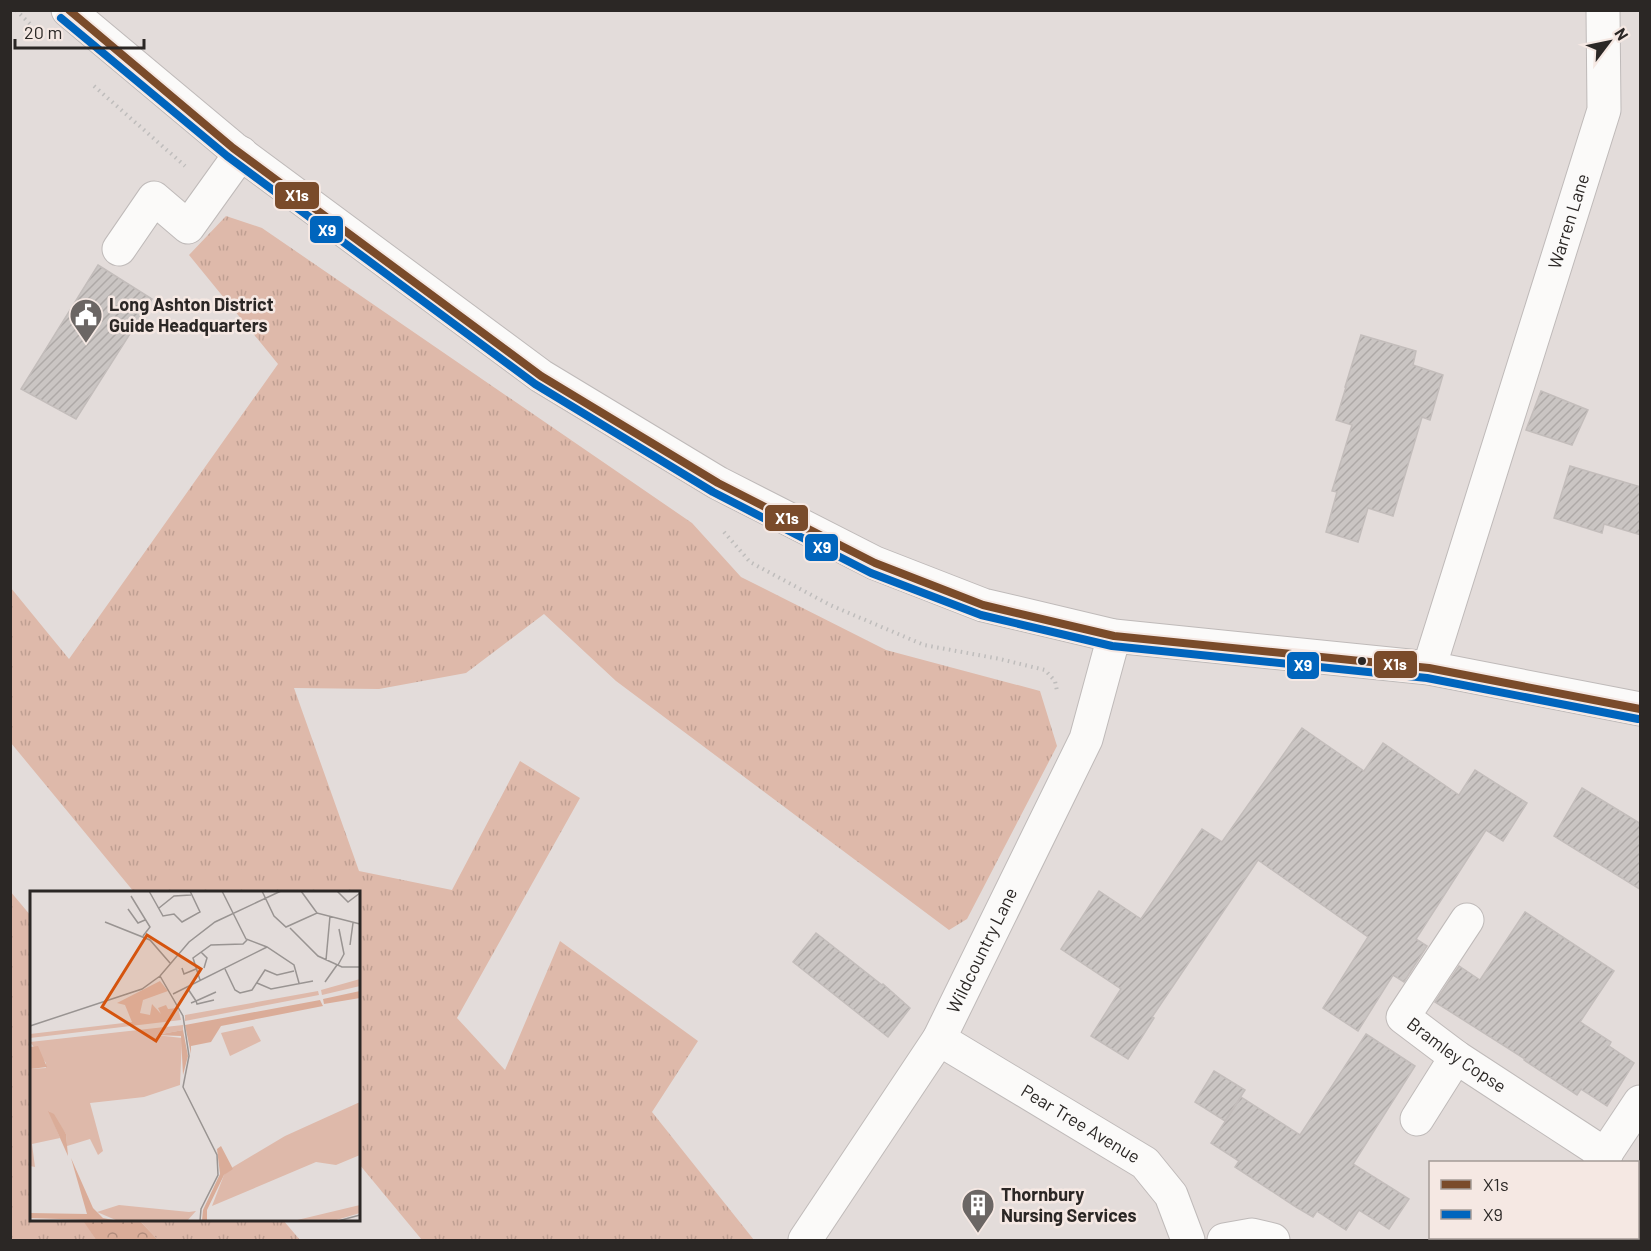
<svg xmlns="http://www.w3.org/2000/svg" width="1651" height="1251" font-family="Barlow,sans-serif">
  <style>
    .grass { fill: url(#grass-tufts) }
    .forest { fill: url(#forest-crowns) }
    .building { fill: url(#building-hatch); stroke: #c3bdbb; stroke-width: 1.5 }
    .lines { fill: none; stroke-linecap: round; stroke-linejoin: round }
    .minor-casing { stroke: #bfbab9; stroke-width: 35 }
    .path { stroke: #bfbdbc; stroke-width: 4; stroke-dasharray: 1.5 4.5; stroke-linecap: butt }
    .minor { stroke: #fbfaf9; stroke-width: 33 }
    .bus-1-casing { stroke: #f5e8e3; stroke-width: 12 }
    .bus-2-casing { stroke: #f5e8e3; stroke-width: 12 }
    .bus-1 { stroke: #7a4b2a; stroke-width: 8 }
    .bus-2 { stroke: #0065bd; stroke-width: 8 }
    .bus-dot { fill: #2b2725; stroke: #f5e8e3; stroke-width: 2 }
    .labels { text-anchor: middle; stroke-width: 5; stroke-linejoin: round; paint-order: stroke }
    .street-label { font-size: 18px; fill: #2b2725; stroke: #f5e8e3 }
    .poi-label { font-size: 18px; font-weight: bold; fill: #2b2725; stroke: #f5e8e3; text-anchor: start }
    .inset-road { fill: none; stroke: #999492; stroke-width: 1.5 }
    .view { fill: #d5540e; fill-opacity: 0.15; stroke: #d5540e; stroke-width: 3 }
    .inset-edge { fill: none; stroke: #2b2725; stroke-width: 3 }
    .line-badge { stroke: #f5e8e3; stroke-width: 2 }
    .badge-label { font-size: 16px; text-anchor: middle; font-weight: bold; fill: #fff }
  </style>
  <defs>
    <pattern id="grass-tufts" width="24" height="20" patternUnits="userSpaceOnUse" patternTransform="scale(1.5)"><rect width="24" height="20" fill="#deb9aa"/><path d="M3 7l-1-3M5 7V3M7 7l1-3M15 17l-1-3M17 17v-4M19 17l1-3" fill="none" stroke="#bf9f92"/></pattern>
    <pattern id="forest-crowns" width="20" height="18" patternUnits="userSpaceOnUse" patternTransform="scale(1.5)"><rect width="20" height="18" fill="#daac98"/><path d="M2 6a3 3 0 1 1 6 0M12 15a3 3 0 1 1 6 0" fill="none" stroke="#b18c7c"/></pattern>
    <pattern id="building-hatch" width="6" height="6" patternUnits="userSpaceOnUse" patternTransform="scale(1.5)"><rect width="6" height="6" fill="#cac5c3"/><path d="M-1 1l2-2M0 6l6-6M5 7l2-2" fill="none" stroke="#aea9a7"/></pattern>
  </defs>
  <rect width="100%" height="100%" fill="#e3dcda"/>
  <g class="grass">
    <path d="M226,216L262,228L692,523L741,577L886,650L1040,691L1057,746L967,919L949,930L616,681L544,614L466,673L379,689L294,688L359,871L452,890L520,761L580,798L457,1018L505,1070L560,941L698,1041L652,1112L754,1240H422L359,1164L358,892H134L11,743V588L69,659L278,364L189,255Z"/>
    <path d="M10,891L31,916L32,1220H86L85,1222L96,1240H11Z"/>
    <path d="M139,1220H283L300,1240H158Z"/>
  </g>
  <path class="forest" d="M86,1220H139L158,1240H96L84,1222Z"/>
  <g class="building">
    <path d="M98,265L152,299L76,419L21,389Z"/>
    <path d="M1361,335L1416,351L1413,365L1443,375L1430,420L1422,417L1393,516L1368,508L1358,542L1326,532L1337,492L1332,491L1352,425L1336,420L1346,387H1345Z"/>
    <path d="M1541,391L1588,410L1572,445L1526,430Z"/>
    <path d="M1570,466L1641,487V535L1604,524L1602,533L1554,518Z"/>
    <path d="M1302,728L1364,771L1383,743L1459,795L1475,770L1527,803L1503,841L1486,830L1416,939L1427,946L1404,982L1393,975L1358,1031L1323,1008L1368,937L1258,860L1152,1017L1154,1018L1128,1059L1091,1036L1121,989L1061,949L1099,891L1141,919L1202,829L1222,842Z"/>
    <path d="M1582,788L1641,824V890L1554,836Z"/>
    <path d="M1525,912L1614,971L1580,1022L1611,1042L1609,1046L1634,1063L1607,1106L1581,1089L1577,1095L1524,1060L1525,1059L1435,1002L1459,966L1480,980Z"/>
    <path d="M816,933L882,985L883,984L910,1008L888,1037L793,962Z"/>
    <path d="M1366,1034L1415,1066L1353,1164L1409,1199L1389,1229L1359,1210L1346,1230L1317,1211L1313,1217L1296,1207L1235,1167L1239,1161L1211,1143L1241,1097L1300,1135Z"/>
    <path d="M1214,1071L1245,1090L1225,1121L1195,1102Z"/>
  </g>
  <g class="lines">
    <g class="minor-casing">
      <g id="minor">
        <path d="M68,10L233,148L541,376L718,483L875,563L983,605L1114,636L1429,668L1640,709"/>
        <path d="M119,249L154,198L188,227L241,153"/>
        <path id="s1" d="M1429,668L1604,110L1603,10"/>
        <path id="s2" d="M1467,920L1403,1017L1456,1057L1606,1155"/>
        <path id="s3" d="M939,1039L1145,1163L1171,1195L1188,1240"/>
        <path d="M1417,1119L1456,1057"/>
        <path d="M1600,1162L1640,1102"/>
        <path id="s4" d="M805,1240L939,1039L1086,739L1114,636"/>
        <path d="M1224,1240L1252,1235L1273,1240"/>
        <path d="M1534,1240L1536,1238"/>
      </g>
    </g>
    <g class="path">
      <path d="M16,10L30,24"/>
      <path d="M94,86L185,166"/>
      <path d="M724,532L750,562L830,605L924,645L1000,659L1045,670L1055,681L1057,691"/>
    </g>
    <use href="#minor" class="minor"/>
    <g class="bus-1-casing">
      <path id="bus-1" d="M69,10L233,148L541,376L718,483L875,563L983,605L1114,636L1429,668L1640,709"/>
    </g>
    <g class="bus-2-casing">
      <path id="bus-2" d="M61,18L227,156L535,384L713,492L871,573L981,615L1112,646L1427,678L1638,719"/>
    </g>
    <use href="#bus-1" class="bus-1"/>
    <use href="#bus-2" class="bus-2"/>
  </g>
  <defs>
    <g id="civic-pin" transform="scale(1.725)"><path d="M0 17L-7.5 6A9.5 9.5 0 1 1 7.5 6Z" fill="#6b6664" stroke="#f5e8e3"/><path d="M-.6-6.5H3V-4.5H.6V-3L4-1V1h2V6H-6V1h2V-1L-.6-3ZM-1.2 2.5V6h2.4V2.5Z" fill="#fff"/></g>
    <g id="building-pin" transform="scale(1.725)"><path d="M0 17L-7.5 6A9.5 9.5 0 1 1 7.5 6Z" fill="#6b6664" stroke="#f5e8e3"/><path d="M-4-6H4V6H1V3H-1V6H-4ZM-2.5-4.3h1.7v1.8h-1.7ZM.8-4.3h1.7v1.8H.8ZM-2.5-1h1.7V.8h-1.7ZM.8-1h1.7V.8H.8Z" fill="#fff"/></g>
  </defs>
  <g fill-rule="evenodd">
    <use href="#civic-pin" x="86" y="315"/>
    <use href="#building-pin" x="978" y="1205"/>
  </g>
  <circle class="bus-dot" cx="1362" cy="661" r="5"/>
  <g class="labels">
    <g class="street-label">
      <text dy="6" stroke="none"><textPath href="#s1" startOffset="468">Warren Lane</textPath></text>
      <text dy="6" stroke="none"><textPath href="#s4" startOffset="340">Wildcountry Lane</textPath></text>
      <text dy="6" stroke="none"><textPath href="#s2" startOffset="182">Bramley Copse</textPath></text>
      <text dy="6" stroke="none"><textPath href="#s3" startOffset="165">Pear Tree Avenue</textPath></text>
    </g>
    <g class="poi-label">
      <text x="109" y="311">Long Ashton District<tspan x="109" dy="21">Guide Headquarters</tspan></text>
      <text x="1001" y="1201">Thornbury<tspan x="1001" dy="21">Nursing Services</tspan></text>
    </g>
  </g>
  <g transform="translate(30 891)">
    <rect width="330" height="330" fill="#e3dcda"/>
    <path d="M330,88V95L292,104L291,99ZM130,90L138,100L113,109L110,122L120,124L122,113L131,123L128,117L136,114L138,118L148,117L151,129L0,147V143L102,131L95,114L87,112ZM288,100L289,104L155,130V124ZM153,134V139L126,144L152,147L150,194L114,206L60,212L73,260L68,264L60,248L37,255L36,243L19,220L30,247L2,253L5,276L0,275V178L16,177V172L0,151ZM223,135L231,150L200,165L191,142ZM330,211V264L306,274L286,271L182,315L194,284L203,276L255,245ZM89,314L159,321L166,320L157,330H88L67,321ZM330,314V322L303,330H263Z" fill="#deb9aa"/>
    <path d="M330,100V107L294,113L293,108ZM290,109L293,115L191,135L181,151L161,155V163L155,134ZM153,139L158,165L153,184L151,145L126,144ZM8,155L17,176L0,178V156ZM18,220L24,223L36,243L38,265ZM191,255L203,278L194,284L177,319V330H172L173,319L190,283L187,258ZM41,267L63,317L73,327L88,330L0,327V322L57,323Z" fill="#daac98"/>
    <path class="inset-road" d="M119,0L133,25L144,23L152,31L170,21L160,0M192,0L216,48L237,56L264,74L269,92M232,0L244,25L256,36L287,22L330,33M271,0L287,22M307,0L318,11L330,2M101,5L120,36L113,45M129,17L144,5L161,4M98,18L108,32L115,29M75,31L120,49L140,72M260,37L288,65L312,76H330M320,54L323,32M171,61L177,67L174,77M296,69L300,25M308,74L314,63L309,38M152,77L154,83L166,78M195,78L205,99L210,102L222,99L235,79L247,84L264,80M130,85L153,125L159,165L153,196L187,264L188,284L171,318L170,330M170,89L163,67L181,54L213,53L217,49M295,91L307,74M227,92L241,98L283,90M158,98L166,110L161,112M143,103L237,56M166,110L167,113L184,109M166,110L186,101M0,135L112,98L130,85L159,51L185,31L251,0M308,330L330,324"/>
    <path class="view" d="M117,44L171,78L126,150L72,116Z"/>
    <rect width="330" height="330" class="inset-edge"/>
  </g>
  <g class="line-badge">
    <rect x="274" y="181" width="46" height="29" rx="6" fill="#7a4b2a"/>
    <rect x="309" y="215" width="35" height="29" rx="6" fill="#0065bd"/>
    <rect x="764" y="504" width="45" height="28" rx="6" fill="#7a4b2a"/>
    <rect x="804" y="533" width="35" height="29" rx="6" fill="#0065bd"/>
    <rect x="1373" y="650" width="45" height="29" rx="6" fill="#7a4b2a"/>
    <rect x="1286" y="651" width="34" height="29" rx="6" fill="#0065bd"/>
  </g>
  <g class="badge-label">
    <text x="297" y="201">X1s</text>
    <text x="327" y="236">X9</text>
    <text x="787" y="524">X1s</text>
    <text x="822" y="553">X9</text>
    <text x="1395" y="670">X1s</text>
    <text x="1303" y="671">X9</text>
  </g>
  <rect width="1651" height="1251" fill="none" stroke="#2b2725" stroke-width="24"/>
  <rect x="1429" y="1161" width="210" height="78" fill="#f5e8e3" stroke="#a49b97" stroke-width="1.5"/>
  <rect x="1441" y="1180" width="30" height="9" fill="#7a4b2a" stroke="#a49b97" stroke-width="1.5"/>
  <text x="1483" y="1191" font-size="18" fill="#2b2725">X1s</text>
  <rect x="1441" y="1210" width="30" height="9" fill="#0065bd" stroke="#a49b97" stroke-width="1.5"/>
  <text x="1483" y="1221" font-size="18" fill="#2b2725">X9</text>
  <g transform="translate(1609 42) rotate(58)" stroke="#f5e8e3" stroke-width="4.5" paint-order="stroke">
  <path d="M0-4.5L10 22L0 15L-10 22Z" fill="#2b2725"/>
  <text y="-9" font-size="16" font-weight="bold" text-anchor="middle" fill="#2b2725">N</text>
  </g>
  <path d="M15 39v9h129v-9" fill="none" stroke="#2b2725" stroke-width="3"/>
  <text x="24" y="39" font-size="18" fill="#2b2725" stroke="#f5e8e3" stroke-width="4.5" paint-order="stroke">20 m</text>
</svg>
